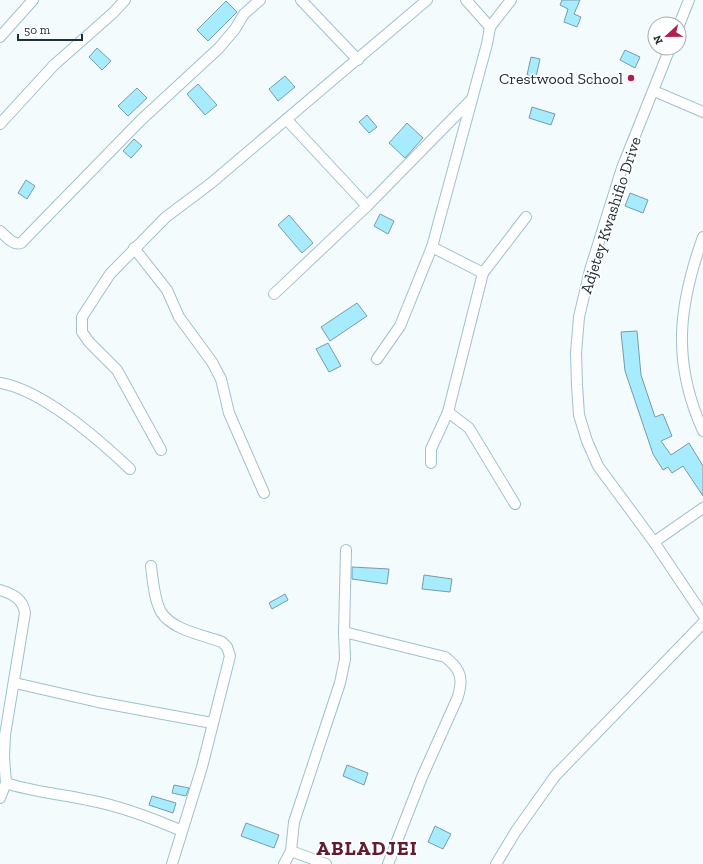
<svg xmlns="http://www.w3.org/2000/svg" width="703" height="864" font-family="'Zilla Slab',serif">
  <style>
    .building { fill: #a7ebff; stroke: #789ca7 }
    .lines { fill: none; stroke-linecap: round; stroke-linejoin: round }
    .street-casing { stroke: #9dc2cd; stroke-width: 12 }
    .street { stroke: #fff; stroke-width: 10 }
    .poi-dot { fill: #b01f4e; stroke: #fff; stroke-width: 1.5 }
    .labels { text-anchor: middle; stroke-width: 3.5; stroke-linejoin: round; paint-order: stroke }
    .poi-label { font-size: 16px; fill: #213034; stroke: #fff; text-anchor: end }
    .street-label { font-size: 16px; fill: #213034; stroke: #fff }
    .district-label { font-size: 20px; font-weight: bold; letter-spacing: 1px; fill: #611c2e; stroke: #fff }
  </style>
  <rect width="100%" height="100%" fill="#f4fbfd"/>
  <g class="building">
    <path d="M562,0H580L574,14L581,17L577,27L564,22L568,9L560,5Z"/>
    <path d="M226,1L237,12L208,41L197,30Z"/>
    <path d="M97,48L111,61L102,70L89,57Z"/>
    <path d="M625,50L640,57L635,68L620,60Z"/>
    <path d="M531,57L540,59L536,77L527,75Z"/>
    <path d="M285,76L295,87L278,101L269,89Z"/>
    <path d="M198,84L217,105L205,115L187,94Z"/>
    <path d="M137,88L147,98L128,116L118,106Z"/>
    <path d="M532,107L555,114L551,125L529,118Z"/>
    <path d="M367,115L377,127L369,133L359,122Z"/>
    <path d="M407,123L423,138L405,158L389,143Z"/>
    <path d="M134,139L142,146L131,158L123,151Z"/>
    <path d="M26,180L35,186L27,199L18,193Z"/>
    <path d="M630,193L648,200L643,213L625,206Z"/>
    <path d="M380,214L394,221L388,234L374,226Z"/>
    <path d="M289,215L313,243L302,253L278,225Z"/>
    <path d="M357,303L367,316L330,341L321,327Z"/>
    <path d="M637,331L641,375L655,417L663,414L672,436L661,441L671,455L689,443L703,466V496L683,466L672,473L668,467L663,470L653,454L625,371L621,332Z"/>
    <path d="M328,343L341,366L329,372L316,349Z"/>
    <path d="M352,567L389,569L387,584L352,579Z"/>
    <path d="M424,575L452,579L450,592L422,589Z"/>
    <path d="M285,594L288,600L272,609L269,603Z"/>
    <path d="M347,765L368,773L364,785L343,776Z"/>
    <path d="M174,785L189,788L186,796L172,793Z"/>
    <path d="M152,796L176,803L173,813L149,805Z"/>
    <path d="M246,823L279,835L274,848L241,836Z"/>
    <path d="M435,826L451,834L443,849L428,842Z"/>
  </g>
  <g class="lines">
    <g class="street-casing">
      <g id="street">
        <path d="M301,0L358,60"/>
        <path d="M679,25L689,0"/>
        <path d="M490,27L511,0"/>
        <path d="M0,37L33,0"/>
        <path d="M670,48L622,168L590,270L579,317L576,353L577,385L579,415L587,441L598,466L654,542L703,615"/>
        <path d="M654,91L703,112"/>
        <path d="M287,120L367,206"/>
        <path d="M0,124L54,65L113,13L125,0"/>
        <path d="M0,231C6,236 13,246 21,243L141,120L219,48L235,29L244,14L260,0"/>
        <path d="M703,237C678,307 672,362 703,431"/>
        <path d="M134,248L167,290L179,317L212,362L221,379L229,413L264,493"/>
        <path d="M483,273L526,217"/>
        <path d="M274,294L367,206L471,100"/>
        <path d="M377,359L400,326L432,247L487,44L490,27L466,0"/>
        <path d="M0,383C43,390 98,439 130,469"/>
        <path d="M448,412L469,428L515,504"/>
        <path d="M161,450L117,370L89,342L82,332V317L110,274L166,217L210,184L427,0"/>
        <path d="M431,463V449L448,412L483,273L432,247"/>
        <path d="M654,542L703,508"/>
        <path d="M346,550L344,632L445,657C461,669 464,679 457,699L422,777L388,864"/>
        <path d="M151,566C153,581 154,599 161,612C172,630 203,635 222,642L227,647L230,656L202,767L172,864"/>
        <path d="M0,590C13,594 23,599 25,613L5,735L4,757L6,783L0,798"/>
        <path d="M15,683L98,702L212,723"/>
        <path d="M6,783C33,792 61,794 88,800C121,806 152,818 182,831"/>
        <path d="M291,851L326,864"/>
        <path d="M284,864L291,851L294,822L340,683L345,659L344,632"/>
        <path d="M496,864L516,831L555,776L703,623"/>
      </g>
    </g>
    <use href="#street" class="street"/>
  </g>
  <circle class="poi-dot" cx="631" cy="78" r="4"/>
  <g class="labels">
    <g class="poi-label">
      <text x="623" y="84">Crestwood School</text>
    </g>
    <g class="street-label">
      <text transform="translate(610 215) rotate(-72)" y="6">Adjetey Kwashifio Drive</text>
    </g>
    <g class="district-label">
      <text x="367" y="855">ABLADJEI</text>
    </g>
  </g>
  <g transform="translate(667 36) rotate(248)"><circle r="19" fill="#ffffff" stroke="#a6acae"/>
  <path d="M0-3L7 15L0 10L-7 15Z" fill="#b01f4e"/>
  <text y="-6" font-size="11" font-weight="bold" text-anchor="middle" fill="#213034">N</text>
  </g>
  <path d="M18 34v6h64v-6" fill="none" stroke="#213034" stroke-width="2"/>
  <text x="24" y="34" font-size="12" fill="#213034" stroke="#ffffff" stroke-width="3" paint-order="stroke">50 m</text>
</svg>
